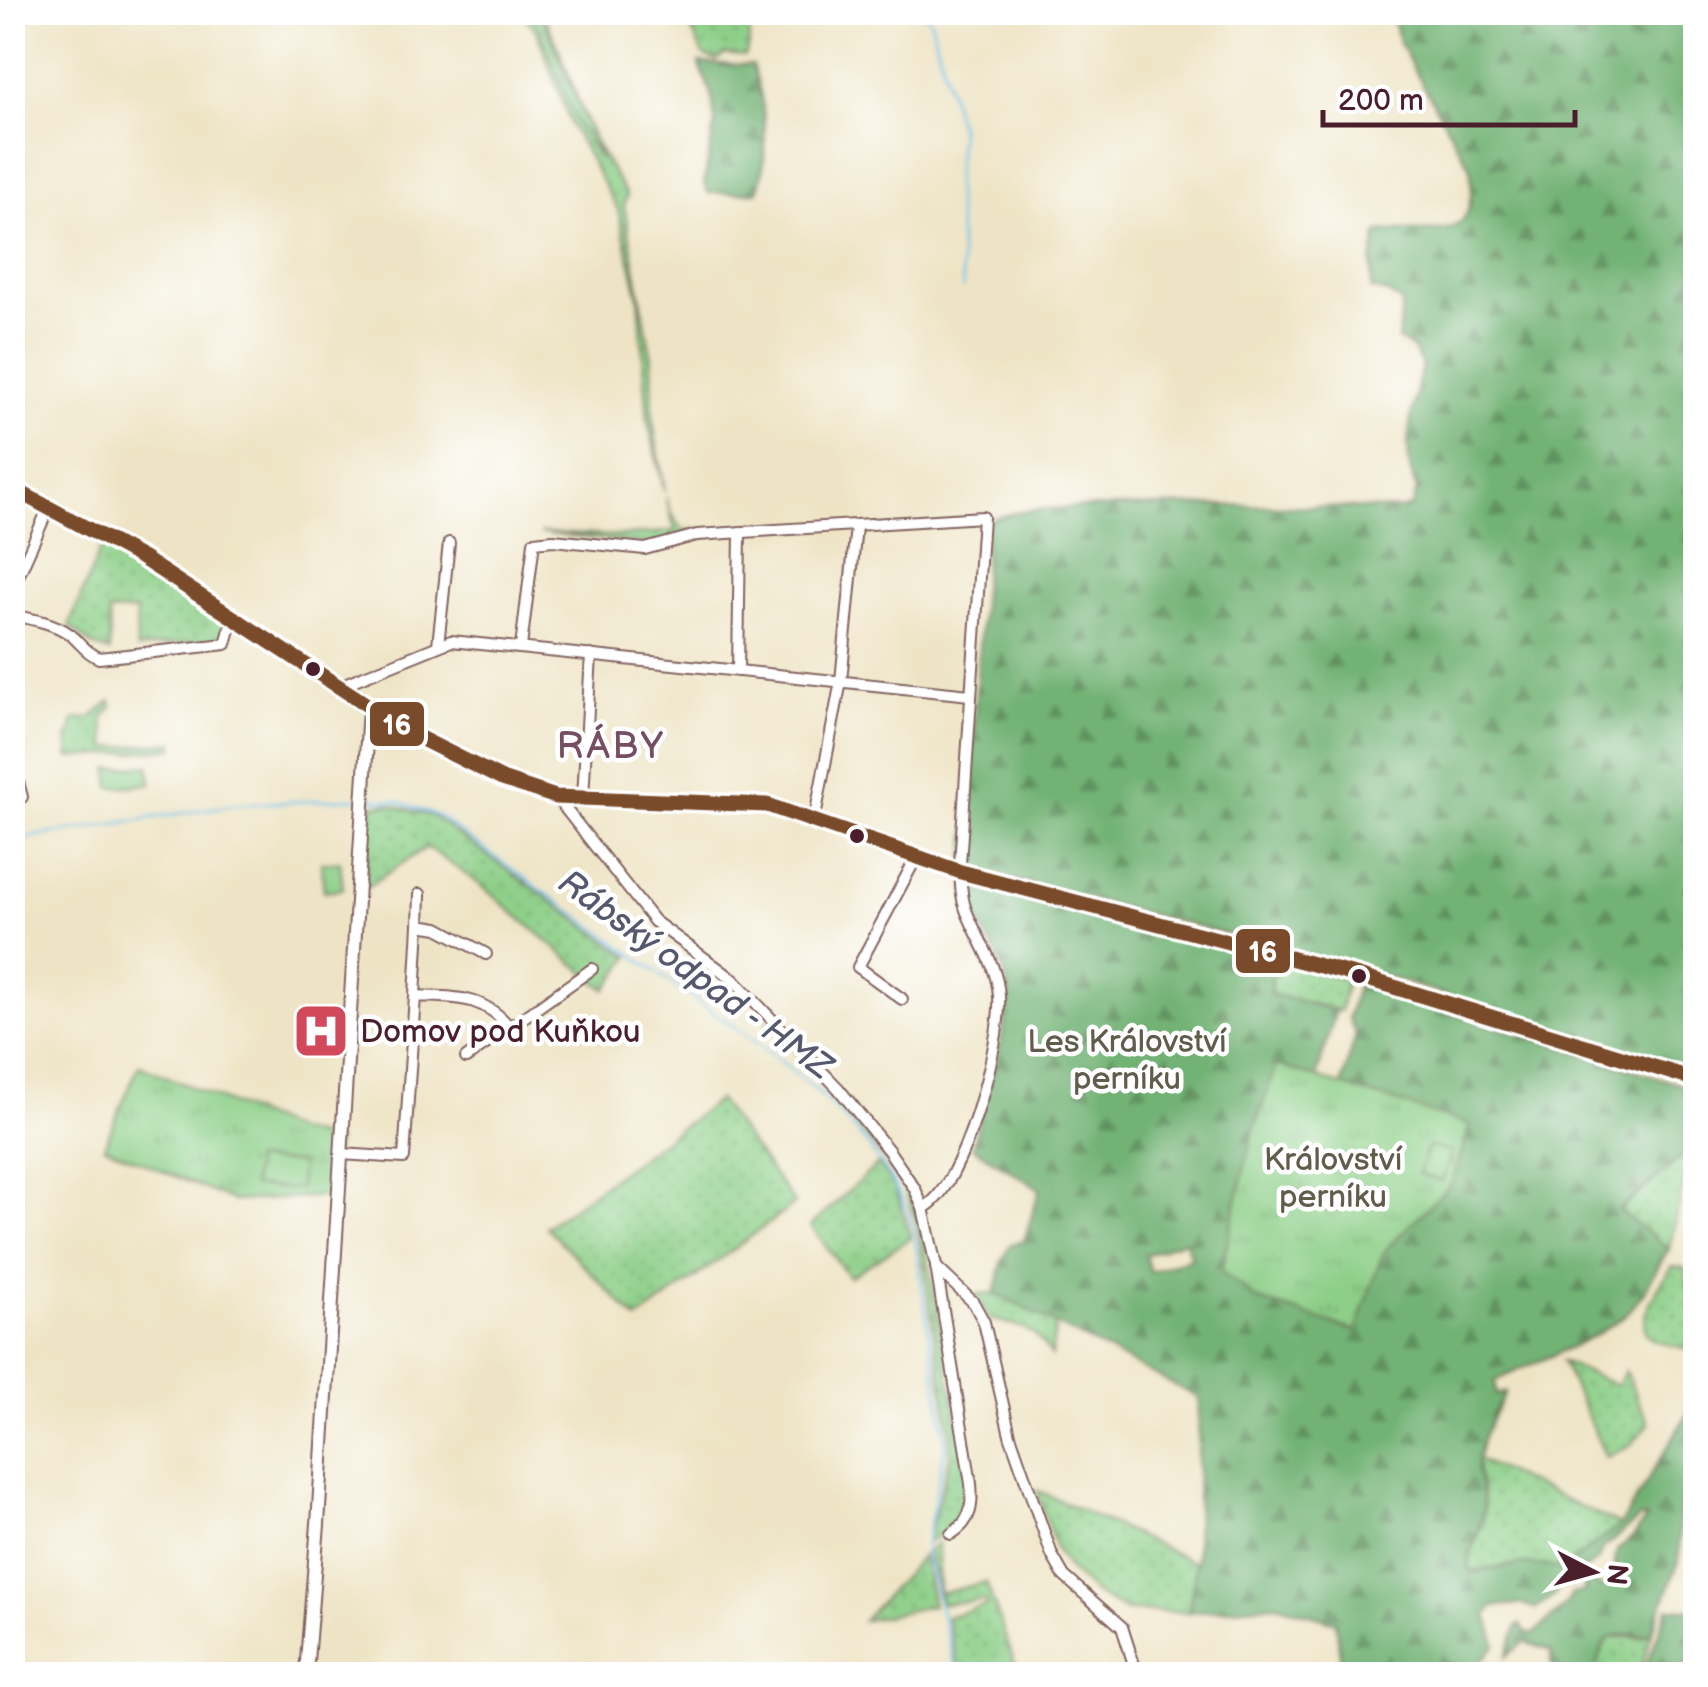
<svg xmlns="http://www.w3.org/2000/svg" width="1708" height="1687" font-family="'Balsamiq Sans',sans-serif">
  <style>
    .grass { fill: url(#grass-dots); stroke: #6c775a; stroke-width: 2.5 }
    .forest { fill: url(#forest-firs); stroke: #5e6850; stroke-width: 2.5; fill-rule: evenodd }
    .wetland { fill: url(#wetland-marsh); stroke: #6c775a; stroke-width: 2.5 }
    .park { fill: url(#park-tufts); stroke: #6c775a; stroke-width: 2.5 }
    .pitch { fill: #8dcf88; stroke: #6c775a; stroke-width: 2.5 }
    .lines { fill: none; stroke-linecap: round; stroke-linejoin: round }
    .stream { stroke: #6cc1e9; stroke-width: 2.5 }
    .minor-casing { stroke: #836461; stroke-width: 14 }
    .tertiary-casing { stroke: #836461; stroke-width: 16 }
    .minor { stroke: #fff; stroke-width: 10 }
    .tertiary { stroke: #fff; stroke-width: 12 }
    .bus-1-casing { stroke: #fff; stroke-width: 22 }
    .bus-1 { stroke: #7a4b2a; stroke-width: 15 }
    .bus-dot { fill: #4a1f2b; stroke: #fff; stroke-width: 4 }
    .labels { text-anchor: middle; stroke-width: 9; stroke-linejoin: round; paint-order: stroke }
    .poi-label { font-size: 32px; fill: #4a1f2b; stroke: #fff; text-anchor: start }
    .park-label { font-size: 32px; fill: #615d4c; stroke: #fff }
    .water-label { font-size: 35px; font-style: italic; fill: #56586e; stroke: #fff }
    .quarter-label { font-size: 38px; letter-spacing: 2.5px; fill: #754e62; stroke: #fff }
    .line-badge { stroke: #fff; stroke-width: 4 }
    .badge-label { font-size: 28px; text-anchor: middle; font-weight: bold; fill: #fff }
  </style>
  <defs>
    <pattern id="grass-dots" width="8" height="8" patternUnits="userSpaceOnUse" patternTransform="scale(2.5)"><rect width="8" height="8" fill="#8dcf88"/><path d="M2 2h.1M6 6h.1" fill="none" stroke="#7bb176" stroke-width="1.8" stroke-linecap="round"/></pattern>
    <pattern id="forest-firs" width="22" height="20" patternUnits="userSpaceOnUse" patternTransform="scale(2.5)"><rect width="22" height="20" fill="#72b274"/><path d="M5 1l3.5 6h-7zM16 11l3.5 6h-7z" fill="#60905f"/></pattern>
    <pattern id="wetland-marsh" width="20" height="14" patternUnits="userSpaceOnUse" patternTransform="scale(2.5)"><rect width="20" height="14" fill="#8dcf88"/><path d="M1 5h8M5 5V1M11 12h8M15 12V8" fill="none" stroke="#7bb176"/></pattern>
    <pattern id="park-tufts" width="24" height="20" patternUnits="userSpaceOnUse" patternTransform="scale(2.5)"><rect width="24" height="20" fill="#8dcf88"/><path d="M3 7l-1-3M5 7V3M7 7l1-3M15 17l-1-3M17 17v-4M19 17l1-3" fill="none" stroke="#7bb176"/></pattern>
  </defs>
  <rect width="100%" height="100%" fill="#fff"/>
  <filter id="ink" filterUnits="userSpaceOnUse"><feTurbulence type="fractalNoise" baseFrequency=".01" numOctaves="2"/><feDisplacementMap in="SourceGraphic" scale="20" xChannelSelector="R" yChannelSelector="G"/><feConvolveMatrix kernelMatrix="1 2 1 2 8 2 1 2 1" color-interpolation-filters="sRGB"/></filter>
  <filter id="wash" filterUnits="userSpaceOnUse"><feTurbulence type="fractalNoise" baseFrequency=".0048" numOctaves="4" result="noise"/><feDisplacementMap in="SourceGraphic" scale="40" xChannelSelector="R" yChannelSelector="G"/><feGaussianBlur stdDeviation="2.25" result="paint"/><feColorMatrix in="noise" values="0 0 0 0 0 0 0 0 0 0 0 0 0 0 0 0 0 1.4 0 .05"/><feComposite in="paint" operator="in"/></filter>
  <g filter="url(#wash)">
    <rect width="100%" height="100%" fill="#eee4c5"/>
    <g class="grass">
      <path d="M688,12L745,13L749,15V46L745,56L725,54L717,60L704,56L690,27L668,13L682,15Z"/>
      <path d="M522,13H542C562,49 573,90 589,128C599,153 614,173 627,196L624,205L652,359L653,421L665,492L648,421L639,298L618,210L571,126L537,32Z"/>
      <path d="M666,497L671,513L683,530H701L654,545L540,533L621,536L675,531Z"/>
      <path d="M102,545L223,619V638L137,649L136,611L109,612L110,652L93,646L69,626Z"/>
      <path d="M111,701L112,707L103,717L107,748L174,742V748L70,758L68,740L74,720L91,718Z"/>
      <path d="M387,804L432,816L630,957L606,990L478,883L427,847L365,888L371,806Z"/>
      <path d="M1274,960L1347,980L1340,1011L1270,994Z"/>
      <path d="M765,1017L851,1106L903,1177L921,1219L969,1484C965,1523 959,1525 927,1543L950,1457V1433L917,1224L904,1188L885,1159L826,1089L828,1087Z"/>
      <path d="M718,1100L795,1204L637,1320L546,1227Z"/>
      <path d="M1692,1148L1669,1249L1619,1211Z"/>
      <path d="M878,1164L896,1190L911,1238L849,1277L811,1226Z"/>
      <path d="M1672,1267L1685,1268L1695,1314V1350C1683,1347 1666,1346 1655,1340C1627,1326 1662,1283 1672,1267Z"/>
      <path d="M995,1293L1056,1324L1051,1356C1037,1329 1016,1324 988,1319L977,1294Z"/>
      <path d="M1562,1361L1617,1386L1625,1371L1649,1424L1630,1446L1606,1457Z"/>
      <path d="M1477,1459L1621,1525L1563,1569L1525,1564L1471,1572C1465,1555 1480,1535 1483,1516C1486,1495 1476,1479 1477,1459Z"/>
      <path d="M1037,1490L1196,1563L1189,1612L1127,1611L1095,1594L1069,1570L1056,1550Z"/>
      <path d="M938,1544L939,1594L986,1582L1016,1667L1009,1670L1010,1674H960L946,1617L987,1605L985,1600L942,1604L941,1602L928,1551Z"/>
      <path d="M923,1555L933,1605L863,1621Z"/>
      <path d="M1652,1632L1640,1674H1595L1604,1644L1610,1637H1641Z"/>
    </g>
    <g class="forest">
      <path d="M1390,13H1695V1072L1355,967L965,867L987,521C1028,505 1072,509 1116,507C1211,504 1306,505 1401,510L1412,506L1417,491C1398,445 1414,411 1422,365L1412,348L1398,340L1402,303L1388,293L1371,289L1372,262L1377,235L1381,232C1439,226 1479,248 1470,167L1401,46Z"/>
      <path d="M699,63L752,65C766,101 770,155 757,192L708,193L704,183L715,124L712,96Z"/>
      <path d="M971,880L1274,960L1270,994L1336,1010L1316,1078L1276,1066L1251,1140L1221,1271L1256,1299L1355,1331L1383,1252L1451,1184L1470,1126L1341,1086L1356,1035L1348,1017L1358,983L1695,1089L1692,1148L1619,1210L1669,1249C1656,1269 1643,1298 1626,1314C1596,1341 1533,1362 1495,1381L1496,1395L1506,1392C1495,1414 1483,1432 1478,1457C1474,1476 1486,1492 1483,1512C1481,1531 1464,1554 1471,1572L1525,1564L1563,1568L1621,1525L1695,1401V1470L1683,1492L1680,1510L1679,1561L1652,1632C1639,1639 1614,1629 1605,1643C1599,1651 1600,1665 1595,1674H1553L1551,1651L1525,1642L1507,1656L1517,1626L1521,1625L1526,1632L1534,1634L1565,1606L1572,1594L1583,1592L1587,1580H1593L1601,1588C1619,1579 1613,1565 1617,1550L1634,1536L1646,1519L1641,1517L1602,1549L1598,1560L1580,1573L1573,1585L1558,1588L1554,1596L1536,1609L1523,1604L1493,1606L1487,1615L1496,1645L1470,1674H1342L1336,1622L1277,1604L1189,1612L1196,1563L1199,1398L995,1293L1003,1260L1011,1244L1024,1241L1040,1189L972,1147C982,1105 1014,1020 1006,980C998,946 971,920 965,887ZM1185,1240L1191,1258L1150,1272L1145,1255Z"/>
      <path d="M1668,1608L1695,1610V1672L1687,1662L1667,1674H1643Z"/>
    </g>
    <path class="wetland" d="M529,13H538L546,25L601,160L578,126L539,27Z"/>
    <g class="park">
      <path d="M139,1065L296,1131L336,1140L331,1196L233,1201L104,1146Z"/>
      <path d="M1276,1065L1470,1125L1451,1184L1383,1252L1356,1331L1256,1299L1221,1271L1251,1140Z"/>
    </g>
    <g class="pitch">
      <path d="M149,765L151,784L111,788L109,769Z"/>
      <path d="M340,861L343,889L324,891L321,863Z"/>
      <path d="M1428,1146L1452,1152L1442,1182L1419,1174Z"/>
      <path d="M254,1160L301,1163L299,1189L252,1186Z"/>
    </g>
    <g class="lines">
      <g class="stream">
        <path d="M922,12L931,21L960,130L955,180L963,288"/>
        <path d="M367,799L399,802L438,816C515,872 593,926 669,981C763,1049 873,1112 913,1227L946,1443L925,1551L957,1674"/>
        <path d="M12,840L234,805L359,798"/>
      </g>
    </g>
  </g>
  <g filter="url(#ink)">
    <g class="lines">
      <g class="minor-casing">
        <g id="minor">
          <path d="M12,590L49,507"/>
          <path d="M12,615C31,619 52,622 68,633C80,641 84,652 99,658L226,644L233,618"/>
          <path d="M438,645L449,543"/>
          <path d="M521,647L534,542L553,540L645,549L697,535L983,517L960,864C961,879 960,895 966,910C977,939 997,963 999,996C1002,1039 964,1190 923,1208"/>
          <path d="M738,671L740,532"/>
          <path d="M337,687L451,641L970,695"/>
          <path d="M12,759L22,797"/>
          <path d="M556,797L654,921L734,980L838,1088L889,1151L915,1189L923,1208L936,1266L971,1484C973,1506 971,1522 951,1534"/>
          <path d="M583,798L591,655"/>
          <path d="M814,822L841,681L856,526"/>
          <path d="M419,925L420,894"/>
          <path d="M415,996L419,925L438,928L486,954"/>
          <path d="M902,999L858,967L916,858"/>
          <path d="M466,1058L592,969"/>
          <path d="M341,1154L404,1158L415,996C455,998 481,994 510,1027"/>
          <path d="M936,1267L973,1302L984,1322L1010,1435L1052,1555L1064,1576L1122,1627L1137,1674"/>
        </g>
      </g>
      <g class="tertiary-casing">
        <g id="tertiary">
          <path d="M12,488L142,558L410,733L502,779L556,797L748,802L767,805L961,872L1355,975L1696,1080"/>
          <path d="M306,1674L318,1524L369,709"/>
        </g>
      </g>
      <use href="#minor" class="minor"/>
      <use href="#tertiary" class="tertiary"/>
      <g class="bus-1-casing">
        <path id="bus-1" d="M12,488L142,558L410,733L502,779L556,797L767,805L961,872L1355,975L1696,1080"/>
      </g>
      <use href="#bus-1" class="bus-1"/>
    </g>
  </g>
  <defs>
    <g id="hospital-square" transform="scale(2.875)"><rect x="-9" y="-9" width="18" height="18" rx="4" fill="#d1495b" stroke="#fff"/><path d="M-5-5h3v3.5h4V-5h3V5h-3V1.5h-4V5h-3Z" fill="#fff"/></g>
  </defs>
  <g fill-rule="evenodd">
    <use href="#hospital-square" x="321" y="1031"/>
  </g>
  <g class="bus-dot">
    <circle cx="313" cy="669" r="9"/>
    <circle cx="857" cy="836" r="9"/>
    <circle cx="1359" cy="976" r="9"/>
  </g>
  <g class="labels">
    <g class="poi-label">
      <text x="360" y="1042">Domov pod Kuňkou</text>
    </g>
    <g class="park-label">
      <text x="1127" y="1052">Les Království<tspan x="1127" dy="37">perníku</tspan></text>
      <text x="1333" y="1170">Království<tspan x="1333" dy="37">perníku</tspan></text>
    </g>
    <g class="water-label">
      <text transform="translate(696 974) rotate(36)" y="12">Rábský odpad - HMZ</text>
    </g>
    <g class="quarter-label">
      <text x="611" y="758">RÁBY</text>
    </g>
  </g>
  <g class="line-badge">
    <rect x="368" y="700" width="58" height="48" rx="10" fill="#7a4b2a"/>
    <rect x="1234" y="927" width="58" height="48" rx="10" fill="#7a4b2a"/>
  </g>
  <g class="badge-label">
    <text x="397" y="734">16</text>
    <text x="1263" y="961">16</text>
  </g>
  <rect width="1708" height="1687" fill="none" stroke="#fff" stroke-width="50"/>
  <g transform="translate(1593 1572) rotate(96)" stroke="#ffffff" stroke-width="8" paint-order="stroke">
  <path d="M0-8L18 38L0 25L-18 38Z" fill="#4a1f2b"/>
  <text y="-15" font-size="28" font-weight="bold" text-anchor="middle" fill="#4a1f2b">N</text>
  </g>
  <path d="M1323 110v15h252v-15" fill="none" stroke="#4a1f2b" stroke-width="5"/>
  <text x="1338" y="110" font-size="30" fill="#4a1f2b" stroke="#ffffff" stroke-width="8" paint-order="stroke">200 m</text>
</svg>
